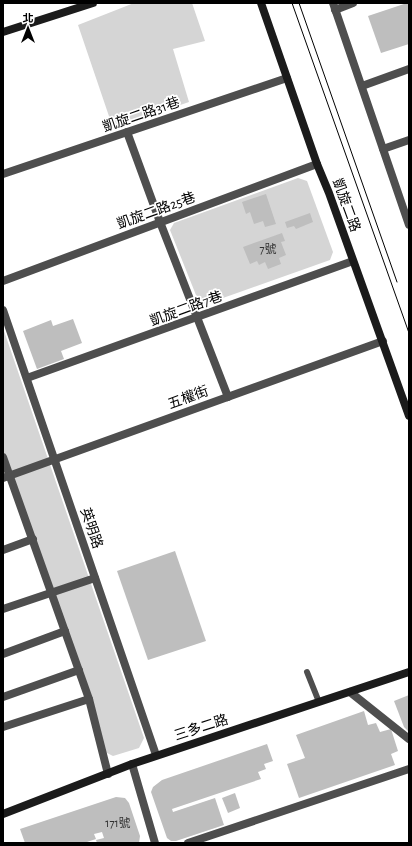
<svg xmlns="http://www.w3.org/2000/svg" width="412" height="846" font-family="'Alegreya Sans','Noto Sans TC',sans-serif">
  <style>
    .green { fill: #d5d5d5 }
    .building { fill: #bebebe }
    .lines { fill: none; stroke-linecap: round; stroke-linejoin: round }
    .lane { stroke: #4e4e4e; stroke-width: 6 }
    .street { stroke: #4e4e4e; stroke-width: 8 }
    .secondary { stroke: #1b1b1b; stroke-width: 8 }
    .tram { stroke: #000; stroke-width: 1 }
    .labels { text-anchor: middle; stroke-width: 3.5; stroke-linejoin: round; paint-order: stroke }
    .number-label { font-size: 12px; fill: #303030 }
    .street-label { font-size: 14px; fill: #000; stroke: #fff }
  </style>
  <rect width="100%" height="100%" fill="#fff"/>
  <g class="green">
    <path d="M134,3H192L205,41L173,49L189,102L113,128L78,25Z"/>
    <path d="M298,178L307,181L333,252L330,260L206,304L198,300L170,230L174,223Z"/>
    <path d="M3,328L144,738L139,748L113,756L105,752L3,457Z"/>
  </g>
  <g class="building">
    <path d="M407,3H409V44L381,53L368,16Z"/>
    <path d="M266,194L276,224L265,227L263,221L254,224L250,212L246,214L242,202Z"/>
    <path d="M310,213L313,222L296,229L294,226L287,228L285,222Z"/>
    <path d="M282,233L285,241L281,242L286,255L279,258L281,264L268,269L265,262L259,265L257,261L250,264L243,247Z"/>
    <path d="M73,319L82,343L61,351L64,359L37,369L23,331L51,320L53,326Z"/>
    <path d="M175,551L206,641L148,660L117,571Z"/>
    <path d="M409,695V732L404,727L394,701Z"/>
    <path d="M364,711L368,725L376,723L380,732L391,729L398,751L391,754L395,765L299,798L287,764L305,758L296,735Z"/>
    <path d="M267,744L273,761L264,764L266,769L258,772L261,779L172,809L173,812L215,798L224,825L176,841H171L167,838L151,792L153,787L162,780Z"/>
    <path d="M235,793L240,808L228,813L222,798Z"/>
    <path d="M116,797L125,798L129,803L140,836L139,843H97L96,840L104,838L102,832L94,834L96,839L84,843H25L20,829Z"/>
  </g>
  <g class="lines">
    <path class="lane" d="M307,672L319,702"/>
    <g class="street">
      <path d="M333,3L409,225"/>
      <path d="M335,10L353,3"/>
      <path d="M362,86L409,69"/>
      <path d="M127,132L160,222L228,397"/>
      <path d="M383,149L409,140"/>
      <path d="M3,174L287,78"/>
      <path d="M3,281L317,164"/>
      <path d="M3,310L156,755"/>
      <path d="M27,378L353,261"/>
      <path d="M3,457L89,699L108,774"/>
      <path d="M3,478L383,341"/>
      <path d="M3,550L33,539"/>
      <path d="M3,609L95,578"/>
      <path d="M3,654L65,631"/>
      <path d="M350,692L409,739"/>
      <path d="M3,697L79,670"/>
      <path d="M3,727L89,699"/>
      <path d="M132,764L155,843"/>
      <path d="M188,843L409,769"/>
    </g>
    <g class="secondary">
      <path d="M261,3L317,164L329,193L409,416"/>
      <path d="M3,32L93,3"/>
      <path d="M3,814L132,764L409,672"/>
    </g>
    <g class="tram">
      <path d="M292,3L409,333"/>
      <path d="M299,3L397,282"/>
    </g>
  </g>
  <g class="labels">
    <g class="number-label">
      <text x="268" y="253">7號</text>
      <text x="118" y="827">171號</text>
    </g>
    <g class="street-label">
      <text transform="translate(141 114) rotate(-19)" y="5">凱旋二路31巷</text>
      <text transform="translate(347 205) rotate(70)" y="5">凱旋二路</text>
      <text transform="translate(156 210) rotate(-20)" y="5">凱旋二路25巷</text>
      <text transform="translate(186 308) rotate(-20)" y="5">凱旋二路7巷</text>
      <text transform="translate(188 397) rotate(-20)" y="5">五權街</text>
      <text transform="translate(92 528) rotate(71)" y="5">英明路</text>
      <text transform="translate(201 727) rotate(-18)" y="5">三多二路</text>
    </g>
  </g>
  <rect width="412" height="846" fill="none" stroke="#000000" stroke-width="8"/>
  <g transform="translate(28 28)" stroke="#ffffff" stroke-width="3" paint-order="stroke">
  <path d="M0-3L7 15L0 10L-7 15Z" fill="#000000"/>
  <text y="-6" font-size="11" font-weight="bold" text-anchor="middle" fill="#000000">北</text>
  </g>
</svg>
